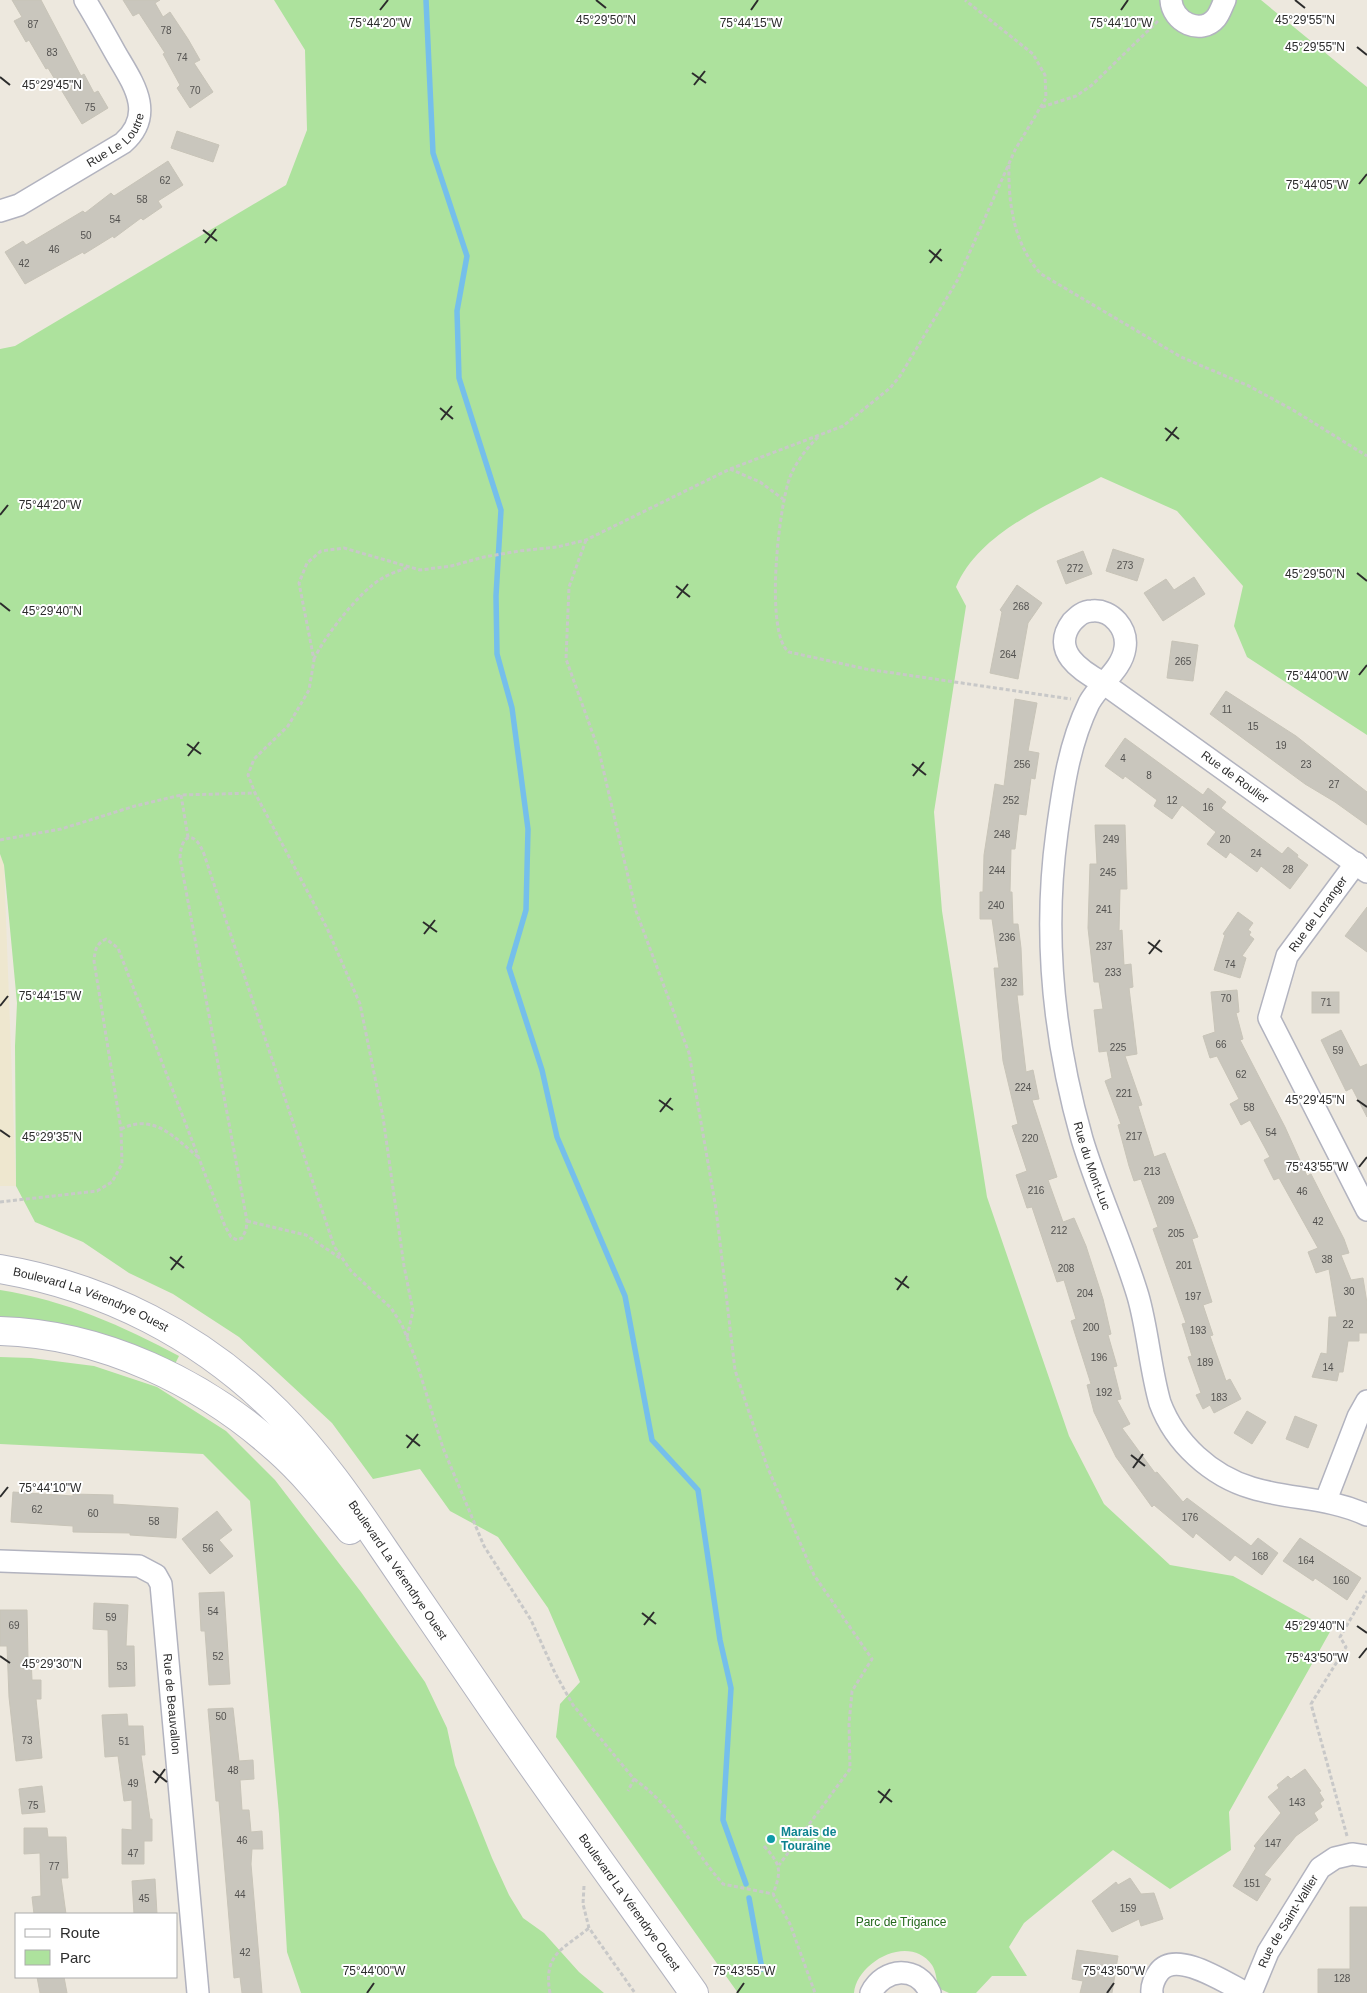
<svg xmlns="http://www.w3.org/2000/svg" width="1367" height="1993" font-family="Arial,sans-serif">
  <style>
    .education { fill: #eee7cf }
    .green { fill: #ade29d }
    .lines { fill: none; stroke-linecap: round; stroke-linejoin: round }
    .stream { stroke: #75bfeb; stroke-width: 5.5 }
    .building { fill: #c9c6bd; stroke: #c8c4b8 }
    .street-casing { stroke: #b2b3bf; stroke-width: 24 }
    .secondary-casing { stroke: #b2b3bf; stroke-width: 30 }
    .path { stroke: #c8c8c8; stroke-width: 3; stroke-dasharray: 4 2.5; stroke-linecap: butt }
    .street { stroke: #fff; stroke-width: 21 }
    .secondary { stroke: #fff; stroke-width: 28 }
    .ticks { fill: none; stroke: #2c2c2c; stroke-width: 2 }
    .culture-dot { fill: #0f9aa8; stroke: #fff; stroke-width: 2 }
    .labels { text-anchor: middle; stroke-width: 4; stroke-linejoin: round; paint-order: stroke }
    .number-label { font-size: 10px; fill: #535250 }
    .street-label { font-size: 12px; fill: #2c2c2c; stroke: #fff }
    .culture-label { font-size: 12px; font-weight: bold; fill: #0d838f; stroke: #fff; text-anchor: start }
    .park-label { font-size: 12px; fill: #24681d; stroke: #fff }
    .ticks-label { font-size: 12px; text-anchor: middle; fill: #2c2c2c; stroke: #fff; stroke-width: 4; stroke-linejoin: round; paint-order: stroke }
  </style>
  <rect width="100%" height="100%" fill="#ede8de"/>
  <path class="education" d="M0,854L4,865L16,1186H0Z"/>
  <g class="green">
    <path d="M274,0H1261L1367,87V735L1247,657L1234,626L1243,586L1177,511L1101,477C1051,504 980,531 956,587L966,606L934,812L942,911L987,1197L1069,1436L1104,1504L1170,1565L1233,1576L1331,1630L1229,1812L1231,1850L1170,1889L1113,1850L1024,1923L1009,1947L1027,1976H992L976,1993H949L938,1988C937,1982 936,1971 932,1965C909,1933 857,1962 854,1993H738L556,1737L560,1704L580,1682L548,1608L498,1537L450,1511L420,1469L373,1479L332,1423L239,1337L173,1294L129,1273L83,1242L35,1222L16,1186L15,1046L17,1003L4,865L0,854V349L15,346L286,185L307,130L305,50Z"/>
    <path d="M0,1290C64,1300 123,1326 179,1356L175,1364L0,1322Z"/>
    <path d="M0,1357L31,1358L94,1366L157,1387L226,1431L275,1480L361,1592L425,1682L447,1728L455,1765L492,1858L509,1895L523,1918L544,1933L579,1972L604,1993H301L287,1952L279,1814L250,1501L203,1454L0,1444Z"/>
  </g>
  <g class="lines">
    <g class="stream">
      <path d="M426,0L433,153L467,256L457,311L459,378L501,510L496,596L497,654L512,708L528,829L526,910L509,968L542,1070L557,1137L625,1296L652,1440L698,1490L720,1640L731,1688L723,1820L746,1884"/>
      <path d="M749,1898L762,1969"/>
    </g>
  </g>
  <g class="building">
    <path d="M12,0H41L81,76L84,74L94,93L98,91L108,108L82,124L48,68L46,69L29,40L26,42L14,21L22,17Z"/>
    <path d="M123,0H160L155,3L163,17L170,12L188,39L200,60L194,63L213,92L190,108L177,88L180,85L163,54L165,53L139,13L133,16Z"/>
    <path d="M177,131L219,145L213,162L171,148Z"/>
    <path d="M168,161L183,185L158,201L162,207L143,220L141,218L114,238L113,236L84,254L83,252L25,284L5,252L23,241L26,245L83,211L85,213L111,193L114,196Z"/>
    <path d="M1113,549L1144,559L1137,581L1106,571Z"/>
    <path d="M1083,551L1092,574L1066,584L1057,561Z"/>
    <path d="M1194,577L1205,594L1163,621L1144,593L1166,579L1174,590Z"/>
    <path d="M1017,585L1042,603L1028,623L1018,679L990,673L1002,612L1000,610Z"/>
    <path d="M1172,641L1198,645L1193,681L1167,678Z"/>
    <path d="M1226,691L1296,736L1367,792V825L1335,802L1305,784L1210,714Z"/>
    <path d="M1015,699L1037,703L1028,751L1039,753L1035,779L1031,778L1026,815L1019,814L1015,849H1011L1010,892H1012L1013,924H1018L1021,948L1023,995H1017L1026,1072L1033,1070L1039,1099L1032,1100L1057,1177L1048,1180L1063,1222L1074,1218L1086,1246L1103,1299L1111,1334L1108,1335L1117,1366L1113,1367L1121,1399L1117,1400L1130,1424L1122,1428L1155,1473L1157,1472L1183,1502L1187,1498L1251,1546L1258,1538L1278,1553L1262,1575L1235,1555L1230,1561L1196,1533L1193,1538L1154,1505L1152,1507L1116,1457L1094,1412L1087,1385L1091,1384L1071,1321L1076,1319L1064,1280L1057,1282L1032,1207L1027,1208L1016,1175L1027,1171L1012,1126L1018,1124L1003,1061L994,968H999L992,919H980V892H983L984,855L995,784L1004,786Z"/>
    <path d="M1125,738L1203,795L1208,788L1226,802L1221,808L1282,854L1288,847L1298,855L1297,857L1308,865L1290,889L1261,866L1257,872L1230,852L1226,858L1207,844L1216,832L1182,805L1172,819L1154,806L1157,800L1125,776L1123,779L1105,766Z"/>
    <path d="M1095,825H1125L1127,889H1120L1119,931L1122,930L1124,965L1131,964L1133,987L1129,988L1137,1054L1125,1056L1142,1105L1138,1106L1154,1157L1165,1153L1198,1237L1192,1239L1212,1302L1203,1305L1213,1335L1210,1336L1226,1381L1230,1379L1241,1399L1214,1413L1210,1405L1203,1409L1196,1395L1201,1393L1188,1357L1192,1356L1182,1324L1186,1323L1153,1229L1158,1227L1141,1179L1134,1181L1129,1166L1118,1125L1121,1124L1105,1081L1112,1078L1107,1051L1099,1052L1094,1010L1103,1009L1099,982H1094L1088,928L1090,864H1097Z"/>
    <path d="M1367,907V952L1345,936Z"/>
    <path d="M1238,912L1253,923L1248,930L1251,932L1249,935L1254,939L1242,956L1246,958L1240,978L1214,970L1225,935L1223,934Z"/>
    <path d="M1237,990L1239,1012L1236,1013L1243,1039L1240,1040L1285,1127L1307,1176L1311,1174L1344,1239L1349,1253L1341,1255L1351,1280L1363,1278L1367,1303V1333H1359V1341H1348L1343,1372H1339L1337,1381L1312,1377L1321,1353L1327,1354L1329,1317H1337L1329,1269L1316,1273L1308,1252L1318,1248L1279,1178L1274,1180L1264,1160L1270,1157L1250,1120L1241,1125L1230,1104L1239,1099L1217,1056L1210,1058L1203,1036L1215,1032L1211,992Z"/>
    <rect x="1312" y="992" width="27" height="21"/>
    <path d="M1341,1030L1360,1067L1367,1064V1117L1352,1088L1346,1091L1321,1040Z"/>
    <path d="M1247,1411L1266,1422L1252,1444L1234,1433Z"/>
    <path d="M1295,1416L1317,1425L1308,1448L1286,1439Z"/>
    <path d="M13,1492L73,1496V1494L113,1495V1504L178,1508L176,1538L130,1535V1533L73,1532V1526L11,1522Z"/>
    <path d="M217,1511L232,1530L219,1540L233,1556L210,1574L182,1539Z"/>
    <path d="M1300,1538L1361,1578L1347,1600L1315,1578L1313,1581L1283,1561Z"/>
    <path d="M224,1592L230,1684L209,1685L205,1631H201L199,1593Z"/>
    <path d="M94,1603L128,1605L126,1646H134L135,1686L109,1687L108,1630L93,1629Z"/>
    <path d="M0,1610H27L28,1658H31L32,1680H41V1699H36L42,1758L16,1761L9,1697L7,1646H0Z"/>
    <path d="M233,1708L239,1761L253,1760L254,1779L240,1780L242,1810H249L251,1832L262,1831L263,1849H252L251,1864L262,1993H242L240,1977L234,1978L219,1801H216L208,1709Z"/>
    <path d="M127,1714L128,1726H143L145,1755H141L150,1819H152V1841H144V1864H122V1829L132,1830V1800L124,1801L118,1756L105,1757L102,1715Z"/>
    <path d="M1305,1769L1321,1791L1319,1792L1324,1800L1320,1803L1322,1807L1314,1813L1318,1820L1296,1836L1264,1875L1271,1879L1257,1901L1233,1886L1256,1848L1254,1846L1281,1813L1268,1797L1279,1788L1277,1785L1288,1776L1291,1779Z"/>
    <path d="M42,1786L45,1812L22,1814L19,1789Z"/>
    <path d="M24,1828H47L48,1837H66L68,1878H61L66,1914H34L32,1897L41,1896L40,1853L24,1854Z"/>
    <path d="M1130,1878L1141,1894L1154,1893L1163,1919L1141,1926L1139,1919L1112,1932L1092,1901L1116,1882L1118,1885Z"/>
    <path d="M155,1879L157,1914H134L132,1881Z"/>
    <path d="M1350,1907H1367V1993H1318V1969H1350Z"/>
    <path d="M1077,1950L1118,1956L1112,1993H1080L1083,1981L1072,1979Z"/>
    <path d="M37,1977H64L67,1993H40Z"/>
  </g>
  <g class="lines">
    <g class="street-casing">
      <g id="street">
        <path d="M1171,0C1172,22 1201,36 1216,18C1220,13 1222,6 1225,0"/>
        <path id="s1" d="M0,211L19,205L123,143C156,114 133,83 116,54C106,36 96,18 85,0"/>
        <path d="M1356,863L1287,956L1269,1018L1367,1210"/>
        <path id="s2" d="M1367,872L1103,683C1081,671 1050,651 1072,622C1078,616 1083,611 1092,611C1112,609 1128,629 1125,648C1122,670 1099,684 1089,703C1069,744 1063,788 1057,832C1043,934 1054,1040 1082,1139C1098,1192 1122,1243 1138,1296C1148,1331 1150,1368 1160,1403C1175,1443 1211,1476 1252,1488C1292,1500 1328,1497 1367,1515"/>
        <path d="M1326,1500L1358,1417L1367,1401"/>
        <path id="s3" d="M0,1561L139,1566L156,1575L161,1584L198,1993"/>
        <path d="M871,1993C884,1967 918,1965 930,1993"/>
        <path d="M1152,1993C1151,1986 1155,1977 1159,1972C1176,1949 1226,1983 1246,1993"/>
        <path id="s4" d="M1251,1993L1268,1952L1320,1868L1335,1858L1352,1854L1367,1856"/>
      </g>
    </g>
    <g class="secondary-casing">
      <g id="secondary">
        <path id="s5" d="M0,1269C105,1287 201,1336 277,1412C318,1453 352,1502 385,1551C418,1599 451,1648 484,1696C552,1796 624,1894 694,1993"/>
        <path d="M0,1331C102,1334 203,1382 278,1450C305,1474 327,1502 350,1530"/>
      </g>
    </g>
    <g class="path">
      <path d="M1042,107L1076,96L1092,85L1159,20"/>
      <path d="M1009,165C1008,203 1014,245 1041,274L1181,357L1249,386L1293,410L1367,456"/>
      <path d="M818,437C806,449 796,462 790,477C779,505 764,634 789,652L866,669L1071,699"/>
      <path d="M730,469L760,482L783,499"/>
      <path d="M586,540L569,587L566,659L599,751L636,911L689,1053L716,1209L735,1370L767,1466L814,1575L872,1659L852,1691L849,1724L850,1769L779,1865"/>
      <path d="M314,659C324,637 360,591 381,579C389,574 398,571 407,568"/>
      <path d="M181,795L188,837"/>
      <path d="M0,840L61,829L135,806L181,795L255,793"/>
      <path d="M121,1129C154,1113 174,1137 198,1157"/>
      <path d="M0,1202L97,1191L112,1182L122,1164L121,1129L94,961C95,950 96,944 106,939L118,948L225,1226L231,1237L237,1240L242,1238L246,1230L247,1221L180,858C181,833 195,830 204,854L334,1246L351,1271L391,1308L402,1325L416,1360L443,1448L484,1546L531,1620L555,1673L573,1705L634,1779L628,1791"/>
      <path d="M247,1221L306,1235L340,1258"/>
      <path d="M407,1337L413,1311L404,1266L383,1117L360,1004L327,928L255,793L248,775L254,759L288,726L309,690L314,660L299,583L307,563L321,551L344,548L420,570L451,566L484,557L519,551L557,547L586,540L730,469L843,426L890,388L900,376L957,281L1015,150L1046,98L1045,75L1033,54L965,0"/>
      <path d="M634,1779C678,1810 689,1846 723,1884L773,1894L790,1924L815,1993"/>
      <path d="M1347,1836L1311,1704L1346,1647L1340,1637L1367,1591"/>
      <path d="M764,1846C781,1865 782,1870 773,1894"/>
      <path d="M584,1886L583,1904L589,1928L635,1993"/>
      <path d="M550,1993C543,1954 562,1950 589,1928"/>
    </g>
    <use href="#street" class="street"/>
    <use href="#secondary" class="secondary"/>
  </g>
  <path class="ticks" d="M596,0L606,8M1295,0L1305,8M380,10L388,0M751,10L758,0M1121,10L1128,0M1357,47L1367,55M692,73L706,83M0,77L10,85M694,85L705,71M1359,184L1367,174M203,230L217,241M205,243L216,229M929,250L942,261M930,263L941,249M440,408L453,419M441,420L452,406M1165,428L1179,439M1166,441L1177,427M0,515L8,505M1357,573L1367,581M676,586L690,597M677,598L688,584M0,603L10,611M1359,675L1367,665M187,744L201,754M188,756L199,742M912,764L926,775M913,776L924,762M423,922L437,932M424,934L435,920M1148,942L1162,952M1149,954L1160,940M0,1006L8,996M659,1100L673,1110M1357,1100L1367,1107M660,1112L671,1098M0,1130L10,1137M1359,1167L1367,1157M170,1257L184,1268M171,1270L182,1256M895,1278L909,1288M897,1290L907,1276M406,1435L420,1446M407,1448L418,1434M1131,1455L1145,1466M1133,1468L1143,1454M0,1497L8,1487M642,1613L656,1624M644,1625L654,1612M1357,1626L1367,1633M0,1656L10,1663M1359,1658L1367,1648M153,1771L167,1782M155,1783L165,1769M878,1791L892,1802M880,1803L890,1789M367,1993L374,1983M737,1993L744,1983M1107,1993L1114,1983"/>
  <circle class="culture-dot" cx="771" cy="1839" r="5"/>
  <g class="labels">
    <g class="number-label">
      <text x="33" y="28">87</text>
      <text x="166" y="34">78</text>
      <text x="52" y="56">83</text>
      <text x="182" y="61">74</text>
      <text x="195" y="94">70</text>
      <text x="90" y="111">75</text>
      <text x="165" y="184">62</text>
      <text x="142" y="203">58</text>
      <text x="115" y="223">54</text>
      <text x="86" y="239">50</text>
      <text x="54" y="253">46</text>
      <text x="24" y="267">42</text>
      <text x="1125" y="569">273</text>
      <text x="1075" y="572">272</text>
      <text x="1021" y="610">268</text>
      <text x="1008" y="658">264</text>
      <text x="1183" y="665">265</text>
      <text x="1227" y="713">11</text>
      <text x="1253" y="730">15</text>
      <text x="1281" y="749">19</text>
      <text x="1123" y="762">4</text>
      <text x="1022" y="768">256</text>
      <text x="1306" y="768">23</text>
      <text x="1149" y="779">8</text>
      <text x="1334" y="788">27</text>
      <text x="1011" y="804">252</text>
      <text x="1172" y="804">12</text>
      <text x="1208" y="811">16</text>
      <text x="1002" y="838">248</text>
      <text x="1111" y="843">249</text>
      <text x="1225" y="843">20</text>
      <text x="1256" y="857">24</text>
      <text x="1288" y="873">28</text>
      <text x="997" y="874">244</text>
      <text x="1108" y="876">245</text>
      <text x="996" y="909">240</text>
      <text x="1104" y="913">241</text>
      <text x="1007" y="941">236</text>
      <text x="1104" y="950">237</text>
      <text x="1230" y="968">74</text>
      <text x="1113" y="976">233</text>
      <text x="1009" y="986">232</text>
      <text x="1226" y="1002">70</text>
      <text x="1326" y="1006">71</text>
      <text x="1221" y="1048">66</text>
      <text x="1118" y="1051">225</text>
      <text x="1338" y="1054">59</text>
      <text x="1241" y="1078">62</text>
      <text x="1023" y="1091">224</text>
      <text x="1124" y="1097">221</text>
      <text x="1249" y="1111">58</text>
      <text x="1271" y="1136">54</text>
      <text x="1134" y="1140">217</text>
      <text x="1030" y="1142">220</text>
      <text x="1152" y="1175">213</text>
      <text x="1036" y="1194">216</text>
      <text x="1302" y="1195">46</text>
      <text x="1166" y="1204">209</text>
      <text x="1318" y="1225">42</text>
      <text x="1059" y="1234">212</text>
      <text x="1176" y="1237">205</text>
      <text x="1327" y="1263">38</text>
      <text x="1184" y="1269">201</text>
      <text x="1066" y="1272">208</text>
      <text x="1349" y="1295">30</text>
      <text x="1085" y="1297">204</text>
      <text x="1193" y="1300">197</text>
      <text x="1348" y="1328">22</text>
      <text x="1091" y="1331">200</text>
      <text x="1198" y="1334">193</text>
      <text x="1099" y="1361">196</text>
      <text x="1205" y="1366">189</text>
      <text x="1328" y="1371">14</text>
      <text x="1104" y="1396">192</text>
      <text x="1219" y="1401">183</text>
      <text x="37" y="1513">62</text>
      <text x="93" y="1517">60</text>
      <text x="1190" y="1521">176</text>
      <text x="154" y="1525">58</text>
      <text x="208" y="1552">56</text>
      <text x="1260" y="1560">168</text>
      <text x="1306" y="1564">164</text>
      <text x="1341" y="1584">160</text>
      <text x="213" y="1615">54</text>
      <text x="111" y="1621">59</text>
      <text x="14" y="1629">69</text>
      <text x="218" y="1660">52</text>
      <text x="122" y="1670">53</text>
      <text x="221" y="1720">50</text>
      <text x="27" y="1744">73</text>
      <text x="124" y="1745">51</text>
      <text x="233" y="1774">48</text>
      <text x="133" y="1787">49</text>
      <text x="1297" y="1806">143</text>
      <text x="33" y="1809">75</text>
      <text x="242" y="1844">46</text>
      <text x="1273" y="1847">147</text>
      <text x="133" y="1857">47</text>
      <text x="54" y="1870">77</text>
      <text x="1252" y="1887">151</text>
      <text x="240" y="1898">44</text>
      <text x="144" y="1902">45</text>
      <text x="1128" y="1912">159</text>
      <text x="245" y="1956">42</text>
      <text x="1342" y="1982">128</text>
    </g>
    <g class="street-label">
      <text dy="4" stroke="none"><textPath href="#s1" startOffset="138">Rue Le Loutre</textPath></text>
      <text transform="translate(1235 777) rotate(36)" y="4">Rue de Roulier</text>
      <text transform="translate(1318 914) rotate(-54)" y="4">Rue de Loranger</text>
      <text dy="4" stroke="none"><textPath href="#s2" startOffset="1024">Rue du Mont-Luc</textPath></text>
      <text dy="4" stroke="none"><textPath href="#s5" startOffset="96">Boulevard La Vérendrye Ouest</textPath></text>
      <text dy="4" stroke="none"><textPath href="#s5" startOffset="516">Boulevard La Vérendrye Ouest</textPath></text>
      <text dy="4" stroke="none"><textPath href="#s3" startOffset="289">Rue de Beauvallon</textPath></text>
      <text dy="4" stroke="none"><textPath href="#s5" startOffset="921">Boulevard La Vérendrye Ouest</textPath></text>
      <text dy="4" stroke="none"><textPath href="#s4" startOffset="81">Rue de Saint-Vallier</textPath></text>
    </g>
    <g class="culture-label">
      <text x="781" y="1836">Marais de<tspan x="781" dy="14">Touraine</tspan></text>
    </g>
    <g class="park-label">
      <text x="901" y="1926">Parc de Trigance</text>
    </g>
  </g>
  <g class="ticks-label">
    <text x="606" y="24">45°29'50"N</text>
    <text x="1305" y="24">45°29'55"N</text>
    <text x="380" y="27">75°44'20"W</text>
    <text x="751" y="27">75°44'15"W</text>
    <text x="1121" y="27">75°44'10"W</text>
    <text x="1315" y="51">45°29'55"N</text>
    <text x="52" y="89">45°29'45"N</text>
    <text x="1317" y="189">75°44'05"W</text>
    <text x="50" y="509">75°44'20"W</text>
    <text x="1315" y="578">45°29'50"N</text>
    <text x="52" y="615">45°29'40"N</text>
    <text x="1317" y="680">75°44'00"W</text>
    <text x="50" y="1000">75°44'15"W</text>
    <text x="1315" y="1104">45°29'45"N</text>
    <text x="52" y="1141">45°29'35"N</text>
    <text x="1317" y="1171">75°43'55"W</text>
    <text x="50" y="1492">75°44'10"W</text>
    <text x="1315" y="1630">45°29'40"N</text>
    <text x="1317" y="1662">75°43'50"W</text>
    <text x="52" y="1668">45°29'30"N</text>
    <text x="374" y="1975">75°44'00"W</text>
    <text x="744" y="1975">75°43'55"W</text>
    <text x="1114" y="1975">75°43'50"W</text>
  </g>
  <rect x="15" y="1913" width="162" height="65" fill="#ffffff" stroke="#ababab"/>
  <rect x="25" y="1929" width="25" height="8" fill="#ffffff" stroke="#ababab"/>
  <text x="60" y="1938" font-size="15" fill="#2c2c2c">Route</text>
  <rect x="25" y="1950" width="25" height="15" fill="#ade29d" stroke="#ababab"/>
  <text x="60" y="1963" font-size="15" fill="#2c2c2c">Parc</text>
</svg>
